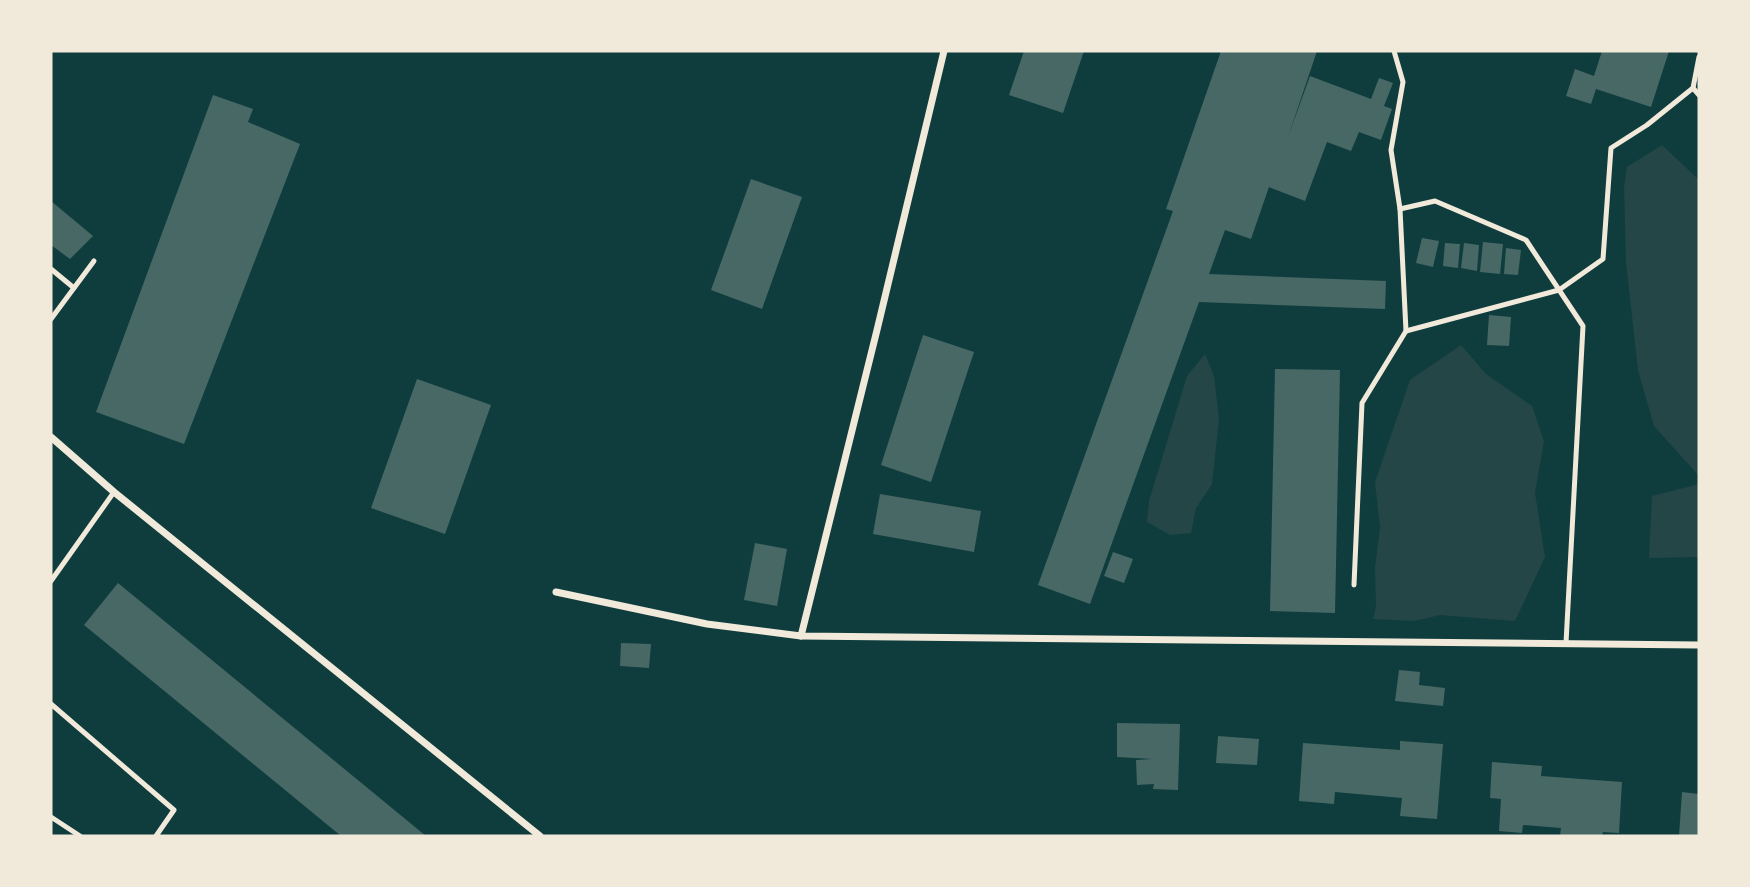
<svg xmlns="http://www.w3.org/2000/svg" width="1750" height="887" font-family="'DM Sans',sans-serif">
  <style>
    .green { fill: #244646 }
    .building { fill: #486865 }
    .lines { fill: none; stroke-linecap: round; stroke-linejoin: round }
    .service { stroke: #f1e9da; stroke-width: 5 }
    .minor { stroke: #f1e9da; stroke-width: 7 }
  </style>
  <rect width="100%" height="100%" fill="#0f3d3e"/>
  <g class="green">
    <path d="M1662,145L1699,180V476L1654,426L1638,370L1626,262L1624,187L1627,167Z"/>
    <path d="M1461,345L1486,374L1532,406L1544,441L1535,493L1545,557L1515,621L1440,615L1414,621L1373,619L1376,606L1375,568L1380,527L1375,482L1410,380Z"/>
    <path d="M1205,354L1214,376L1219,419L1212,484L1196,508L1191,533L1170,535L1147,522L1149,501L1187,376Z"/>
    <path d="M1699,484V558L1696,557L1649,558L1652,496Z"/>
  </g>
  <g class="building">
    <path d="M1024,51H1084L1063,113L1009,95Z"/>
    <path d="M1221,51H1317L1288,137L1310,76L1371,99L1379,78L1393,83L1384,106L1392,109L1381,140L1359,132L1351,151L1327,142L1305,201L1269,187L1251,239L1225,230L1209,274L1386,281L1385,309L1199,302L1090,604L1038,585L1173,211L1166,209Z"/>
    <path d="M1602,51H1669L1651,107L1596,89L1591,104L1566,96L1575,69L1594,76Z"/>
    <path d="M213,95L253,109L248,122L300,144L184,444L96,412Z"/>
    <path d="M751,179L802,197L762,309L711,290Z"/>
    <path d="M51,201L93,236L70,259L51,245Z"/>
    <path d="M1422,238L1439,241L1433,267L1416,263Z"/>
    <path d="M1483,242L1503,244L1500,274L1480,272Z"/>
    <path d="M1445,243L1460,244L1458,268L1443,266Z"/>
    <path d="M1464,243L1479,245L1477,271L1461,268Z"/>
    <path d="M1506,248L1521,250L1518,275L1504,274Z"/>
    <path d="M1489,315L1511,317L1509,346L1487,345Z"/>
    <path d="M923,335L974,352L931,482L881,465Z"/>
    <path d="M1275,369L1340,370L1335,613L1270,611Z"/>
    <path d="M417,379L491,405L445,534L371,508Z"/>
    <path d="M880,494L981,511L974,552L873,534Z"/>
    <path d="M755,543L787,549L777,606L744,600Z"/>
    <path d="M1113,552L1133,559L1124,583L1104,576Z"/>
    <path d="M118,583L426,836H341L84,625Z"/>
    <path d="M621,643L651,644L649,668L620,666Z"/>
    <path d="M1399,670L1420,672L1419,685L1445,688L1443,706L1395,701Z"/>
    <path d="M1117,723L1180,724L1178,790L1153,789L1154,784L1137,785L1136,760L1152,759L1117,757Z"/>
    <path d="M1218,736L1259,739L1257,765L1216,763Z"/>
    <path d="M1400,741L1443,744L1437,819L1400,816L1402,798L1335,792L1334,804L1299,801L1303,743L1400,750Z"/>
    <path d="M1492,762L1542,766L1541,776L1622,782L1619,833L1603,832L1602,836H1560L1561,828L1523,825L1522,833L1499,831L1501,799L1490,798Z"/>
    <path d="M1682,792L1699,794V836H1679Z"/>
  </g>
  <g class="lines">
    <g class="service">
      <path d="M1699,57L1693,88L1699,95"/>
      <path d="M1400,209L1435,201L1526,240L1583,326L1566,643"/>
      <path d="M51,269L74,288"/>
      <path d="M51,319L94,261"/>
      <path d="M1406,331L1559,290L1603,259L1611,148L1647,125L1693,88"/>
      <path d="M51,581L114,492"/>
      <path d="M1354,585L1362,403L1406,331L1400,209L1391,150L1403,82L1394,51"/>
      <path d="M51,704L174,810L156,836"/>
      <path d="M51,817L80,836"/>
    </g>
    <g class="minor">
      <path d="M51,437L114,492L540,836"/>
      <path d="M556,592L707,624L801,636L1699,645"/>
      <path d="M801,636L877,330L944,51"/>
    </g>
  </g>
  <rect width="1750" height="887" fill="none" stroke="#f1e9da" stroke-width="105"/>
</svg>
